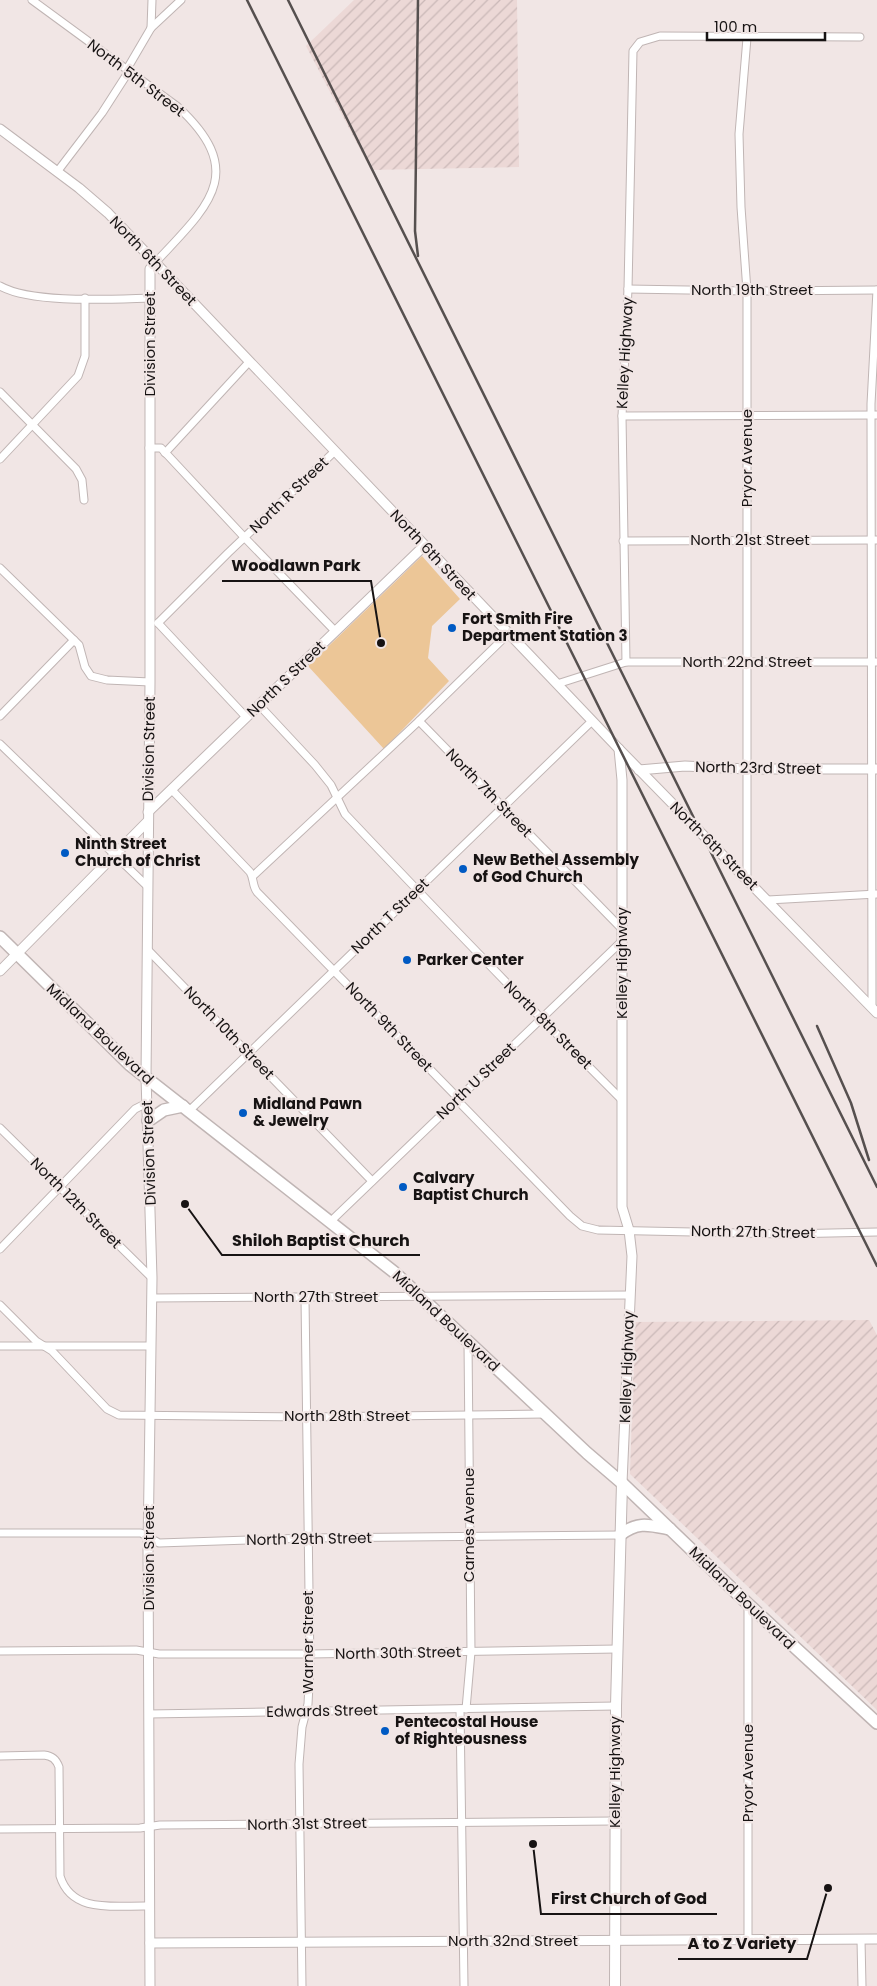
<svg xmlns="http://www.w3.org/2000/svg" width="877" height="1986" font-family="Poppins,sans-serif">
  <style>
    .industrial { fill: url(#industrial-furrows) }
    .park { fill: #ecc697 }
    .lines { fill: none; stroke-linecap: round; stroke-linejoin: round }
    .minor-casing { stroke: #c0b5b4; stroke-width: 9 }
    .tertiary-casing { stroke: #c0b5b4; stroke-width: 11 }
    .secondary-casing { stroke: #c0b5b4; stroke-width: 12 }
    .primary-casing { stroke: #c0b5b4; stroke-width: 14 }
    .minor { stroke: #fff; stroke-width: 7 }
    .tertiary { stroke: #fff; stroke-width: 9 }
    .secondary { stroke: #fff; stroke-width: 10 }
    .primary { stroke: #fff; stroke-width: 11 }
    .rail { stroke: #56504f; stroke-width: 2.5 }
    .poi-dot { fill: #005ac3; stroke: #f1e6e5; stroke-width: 2 }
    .labels { text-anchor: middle; stroke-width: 4.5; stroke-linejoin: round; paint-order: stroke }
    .street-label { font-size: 15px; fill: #171313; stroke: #f1e6e5 }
    .poi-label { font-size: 15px; font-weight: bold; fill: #171313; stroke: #f1e6e5; text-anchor: start }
    .leader { fill: none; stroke: #171313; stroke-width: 2 }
    .callout-dot { fill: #171313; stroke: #f1e6e5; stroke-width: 2 }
    .callout-label { font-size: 16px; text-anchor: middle; font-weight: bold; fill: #171313; stroke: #f1e6e5; stroke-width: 4.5; stroke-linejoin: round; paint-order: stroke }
  </style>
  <defs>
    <pattern id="industrial-furrows" width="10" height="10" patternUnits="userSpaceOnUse" patternTransform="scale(1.25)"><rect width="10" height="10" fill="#ecd8d6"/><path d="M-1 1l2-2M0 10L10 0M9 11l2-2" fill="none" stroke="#cab8b7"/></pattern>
  </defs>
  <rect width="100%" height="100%" fill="#f1e6e5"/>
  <g class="industrial">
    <path d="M354,0H517L519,167L371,170L306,46Z"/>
    <path d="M869,1320L877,1335V1710L630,1474L635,1322Z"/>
  </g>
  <path class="park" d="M422,556L460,599L432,626L428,658L449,681L384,749L308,666Z"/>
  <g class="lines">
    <g class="minor-casing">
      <g id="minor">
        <path d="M32,0L178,107C249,173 208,206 155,263"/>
        <path d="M151,28L152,0"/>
        <path d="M747,38L739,134L741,207L747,291V879"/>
        <path d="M127,69L151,28L181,0"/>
        <path d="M57,172L102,113L129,71"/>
        <path d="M0,286C32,304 112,299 150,298"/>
        <path d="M628,289L747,291L877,290"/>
        <path d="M0,392L76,469L82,480L84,500"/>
        <path d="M622,416L877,415"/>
        <path d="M149,448H161L245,538L335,631"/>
        <path d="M165,453L249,362"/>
        <path d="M0,459L78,376L85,356V298"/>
        <path d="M623,541L877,540"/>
        <path d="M0,568L79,645L85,667L91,676L107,680L150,682"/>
        <path d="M158,623L228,553L335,451"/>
        <path d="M158,623L246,717"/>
        <path d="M626,662L622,416L628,289L633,51L640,42L660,36L860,37"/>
        <path d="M557,684L626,662H877"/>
        <path d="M259,705L315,765L331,785L345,814C436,910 528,1006 621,1099"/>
        <path d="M0,716L74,640"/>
        <path d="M419,721L622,929"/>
        <path d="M0,744L147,886"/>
        <path d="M171,789L250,872C254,878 252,885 257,892L455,1095L460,1103L570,1216L582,1226L598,1230L786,1234L877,1232"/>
        <path d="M253,876L419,721L508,634"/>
        <path d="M768,900L877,894"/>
        <path d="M147,949L372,1181"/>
        <path d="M872,1008L871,404L877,290"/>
        <path d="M189,1111L592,721"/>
        <path d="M0,1128L152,1278"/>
        <path d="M330,1222L622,941"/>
        <path d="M0,1249L135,1109L147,1103"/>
        <path d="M152,1298L630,1295"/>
        <path d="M0,1305L36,1341L52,1351L107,1409L119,1415L307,1417L545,1414"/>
        <path d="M0,1346H150"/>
        <path d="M0,1533H141L159,1543L308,1538L620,1535"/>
        <path d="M0,1651L136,1650L159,1654H310L617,1649"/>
        <path d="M460,1709L464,1986"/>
        <path d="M466,1709L471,1652L468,1342"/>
        <path d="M149,1714L616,1706"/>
        <path d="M0,1756L44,1755C52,1756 56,1759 59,1767L60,1876C72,1915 117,1905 149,1906"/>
        <path d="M0,1829L140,1828L160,1825L614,1821"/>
        <path d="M861,1940L862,1986"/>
        <path d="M748,1941V1604"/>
        <path d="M302,1986L299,1764L302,1727L308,1704L310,1666L305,1298"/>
      </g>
    </g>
    <g class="tertiary-casing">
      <g id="tertiary">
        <path d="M0,129L79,188L108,213L619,749L877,1013"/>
        <path d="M619,749L622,780V1207L629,1230L632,1256L622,1483"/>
        <path d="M639,770L685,766L747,769H877"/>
        <path d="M148,812L424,546"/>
        <path d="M0,971L148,821"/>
        <path d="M150,1943L877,1939"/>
        <path d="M150,1986L148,1549L152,1278L146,1077L150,682V269L155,263"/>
      </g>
    </g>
    <g class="secondary-casing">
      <path id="secondary" d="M615,1986L616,1706L622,1483"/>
    </g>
    <g class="primary-casing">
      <g id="primary">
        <path d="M0,937L130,1065L394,1272L587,1453L622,1483L748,1604L877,1723"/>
        <path d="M148,1121L164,1110L183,1106"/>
        <path d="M620,1535C638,1521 649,1525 670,1529"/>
      </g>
    </g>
    <use href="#minor" class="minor"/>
    <use href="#tertiary" class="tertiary"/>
    <use href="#secondary" class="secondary"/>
    <use href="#primary" class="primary"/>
    <g class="rail">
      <path d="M247,0L877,1266"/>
      <path d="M288,0L877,1187"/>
      <path d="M418,0L415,231L418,256"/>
      <path d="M817,1026L851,1103L869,1160"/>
    </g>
  </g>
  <g class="poi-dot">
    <circle cx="452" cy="628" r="5"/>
    <circle cx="65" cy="853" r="5"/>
    <circle cx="463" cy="869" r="5"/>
    <circle cx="407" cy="960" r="5"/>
    <circle cx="243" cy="1113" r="5"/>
    <circle cx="403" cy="1187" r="5"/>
    <circle cx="385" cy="1731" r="5"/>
  </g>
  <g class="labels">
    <g class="street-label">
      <text transform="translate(136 78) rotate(37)" y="5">North 5th Street</text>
      <text transform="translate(153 261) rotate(46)" y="5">North 6th Street</text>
      <text x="752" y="295">North 19th Street</text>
      <text transform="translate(150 344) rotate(-90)" y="5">Division Street</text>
      <text transform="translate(625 353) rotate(-87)" y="5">Kelley Highway</text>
      <text transform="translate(747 458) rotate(-90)" y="5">Pryor Avenue</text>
      <text transform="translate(289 495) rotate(-44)" y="5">North R Street</text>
      <text x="750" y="545">North 21st Street</text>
      <text transform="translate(433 555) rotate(47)" y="5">North 6th Street</text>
      <text x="747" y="667">North 22nd Street</text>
      <text transform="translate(286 679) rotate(-44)" y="5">North S Street</text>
      <text transform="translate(149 749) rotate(-89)" y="5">Division Street</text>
      <text transform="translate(758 768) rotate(1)" y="5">North 23rd Street</text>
      <text transform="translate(489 793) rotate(46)" y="5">North 7th Street</text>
      <text transform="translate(714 846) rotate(45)" y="5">North 6th Street</text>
      <text transform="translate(390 916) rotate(-44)" y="5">North T Street</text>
      <text transform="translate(622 963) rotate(-90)" y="5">Kelley Highway</text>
      <text transform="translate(548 1025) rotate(45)" y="5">North 8th Street</text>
      <text transform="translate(389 1027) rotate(46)" y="5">North 9th Street</text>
      <text transform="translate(229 1033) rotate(46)" y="5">North 10th Street</text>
      <text transform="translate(100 1034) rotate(43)" y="5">Midland Boulevard</text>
      <text transform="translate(476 1081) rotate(-44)" y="5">North U Street</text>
      <text transform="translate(149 1153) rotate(-92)" y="5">Division Street</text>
      <text transform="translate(76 1203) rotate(45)" y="5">North 12th Street</text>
      <text transform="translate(753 1232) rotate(1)" y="5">North 27th Street</text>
      <text x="316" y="1302">North 27th Street</text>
      <text transform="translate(446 1321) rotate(43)" y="5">Midland Boulevard</text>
      <text transform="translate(627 1367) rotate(-88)" y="5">Kelley Highway</text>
      <text x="347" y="1421">North 28th Street</text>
      <text transform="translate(469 1525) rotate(-90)" y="5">Carnes Avenue</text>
      <text transform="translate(309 1539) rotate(-1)" y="5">North 29th Street</text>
      <text transform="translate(149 1558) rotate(-90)" y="5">Division Street</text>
      <text transform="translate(742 1598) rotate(44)" y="5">Midland Boulevard</text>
      <text transform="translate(308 1642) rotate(-90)" y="5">Warner Street</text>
      <text transform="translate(398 1653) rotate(-1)" y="5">North 30th Street</text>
      <text transform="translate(322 1711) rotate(-1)" y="5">Edwards Street</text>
      <text transform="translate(615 1772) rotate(-90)" y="5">Kelley Highway</text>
      <text transform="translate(748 1773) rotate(-90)" y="5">Pryor Avenue</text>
      <text transform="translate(307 1824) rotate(-1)" y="5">North 31st Street</text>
      <text x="513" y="1946">North 32nd Street</text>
    </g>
    <g class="poi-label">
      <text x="462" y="624">Fort Smith Fire<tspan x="462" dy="17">Department Station 3</tspan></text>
      <text x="75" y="849">Ninth Street<tspan x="75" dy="17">Church of Christ</tspan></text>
      <text x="473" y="865">New Bethel Assembly<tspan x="473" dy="17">of God Church</tspan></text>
      <text x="417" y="965">Parker Center</text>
      <text x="253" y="1109">Midland Pawn<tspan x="253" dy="17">&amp; Jewelry</tspan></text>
      <text x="413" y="1183">Calvary<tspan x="413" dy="17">Baptist Church</tspan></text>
      <text x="395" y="1727">Pentecostal House<tspan x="395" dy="17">of Righteousness</tspan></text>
    </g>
  </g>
  <path class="leader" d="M381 643L371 581H222M185 1204L222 1255H420M533 1844L541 1914H717M828 1888L807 1959H678"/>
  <g class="callout-dot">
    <circle cx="381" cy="643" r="5"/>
    <circle cx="185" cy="1204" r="5"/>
    <circle cx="533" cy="1844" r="5"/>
    <circle cx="828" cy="1888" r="5"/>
  </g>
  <g class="callout-label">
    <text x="296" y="571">Woodlawn Park</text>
    <text x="321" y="1246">Shiloh Baptist Church</text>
    <text x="629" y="1904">First Church of God</text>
    <text x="742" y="1949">A to Z Variety</text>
  </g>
  <path d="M707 32v8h118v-8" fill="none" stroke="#171313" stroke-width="2.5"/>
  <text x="714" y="32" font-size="15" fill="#171313" stroke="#f1e6e5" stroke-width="4" paint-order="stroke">100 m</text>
</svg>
